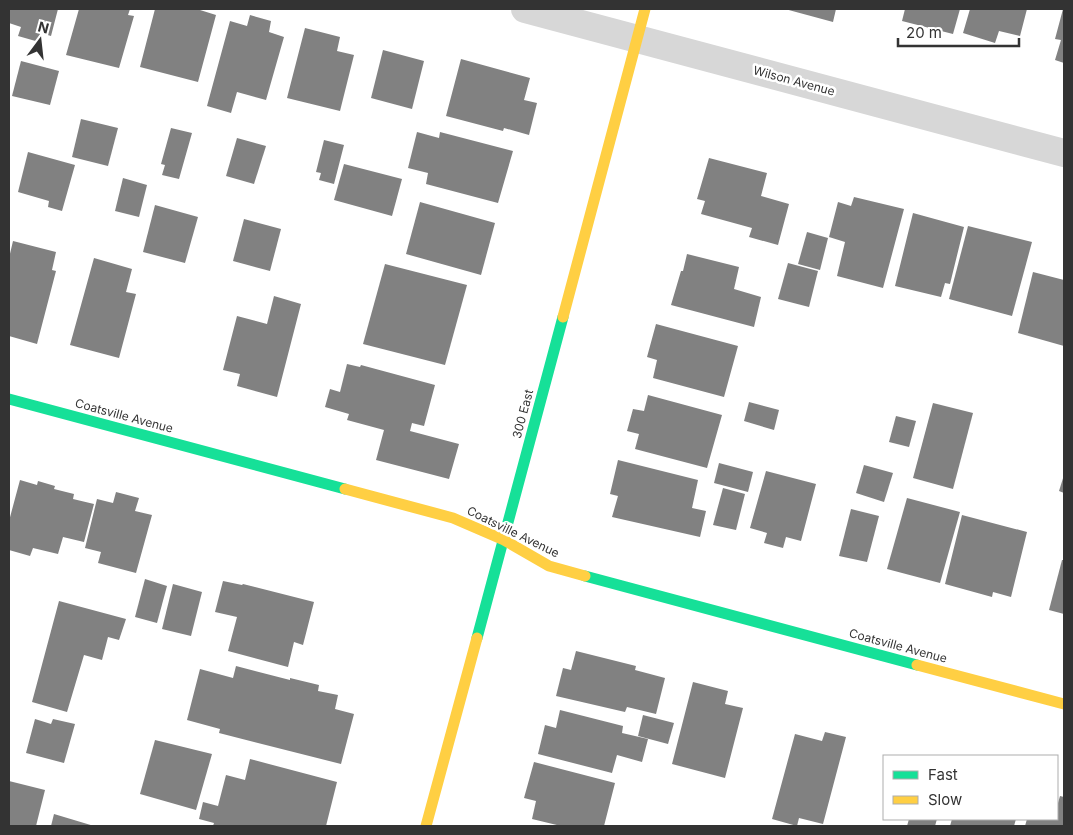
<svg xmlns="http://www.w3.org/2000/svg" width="1073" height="835" font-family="Inter,sans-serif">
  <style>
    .building { fill: #818181 }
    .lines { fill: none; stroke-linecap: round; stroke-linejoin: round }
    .street { stroke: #d7d7d7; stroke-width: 28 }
    .fast { stroke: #16e098; stroke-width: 11 }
    .slow { stroke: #ffcf43; stroke-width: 11 }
    .labels { text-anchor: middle; stroke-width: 5; stroke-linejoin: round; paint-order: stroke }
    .street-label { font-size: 12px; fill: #333; stroke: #fff }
  </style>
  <rect width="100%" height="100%" fill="#fff"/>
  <g class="building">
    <path d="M9,9H58L51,36L41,33L39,42L18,36L21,27L9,23Z"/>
    <path d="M79,9H130L128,15L134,16L119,68L66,55Z"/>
    <path d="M155,9H201L200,10L216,15L198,82L140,67Z"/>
    <path d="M785,9H836L833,22Z"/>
    <path d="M905,9H960L953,34L902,21Z"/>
    <path d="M970,9H1027L1020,36L999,31L995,43L963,33Z"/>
    <path d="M1063,9H1064V63L1055,60L1061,40L1055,39Z"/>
    <path d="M250,15L271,21L269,32L284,37L266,100L237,92L231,113L207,106L230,21L247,26Z"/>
    <path d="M305,28L340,37L337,51L354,55L340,111L287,98Z"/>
    <path d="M383,50L424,61L412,109L371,98Z"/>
    <path d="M461,59L530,78L524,100L537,103L529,135L504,128L503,131L446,116Z"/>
    <path d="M21,61L59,71L50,105L12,96Z"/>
    <path d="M81,119L118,128L108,166L72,157Z"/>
    <path d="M171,128L192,133L179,179L162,175L165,165L161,164Z"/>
    <path d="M417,132L439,138L440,132L513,151L498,203L426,184L428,173L408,168Z"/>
    <path d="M237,138L266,146L254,184L226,176Z"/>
    <path d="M324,140L344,145L334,184L319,180L321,173L316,172Z"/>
    <path d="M28,152L75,165L62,211L48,207L49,201L18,192Z"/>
    <path d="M709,158L767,173L761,196L789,204L778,245L749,237L752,228L701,214L705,201L697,199Z"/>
    <path d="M344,164L402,179L392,216L334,200Z"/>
    <path d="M123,178L147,185L139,217L115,211Z"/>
    <path d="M854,197L904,209L883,288L837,276L845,242L829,237L838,202L851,206Z"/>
    <path d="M420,202L495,223L481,275L406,254Z"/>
    <path d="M155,205L198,217L185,263L143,252Z"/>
    <path d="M913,213L964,227L950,284L945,283L941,297L895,286Z"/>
    <path d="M244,219L281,229L270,271L233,261Z"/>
    <path d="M968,226L1032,242L1012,316L949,299Z"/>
    <path d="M807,232L828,238L820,270L798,264Z"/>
    <path d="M13,241L56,252L52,270L56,271L37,344L9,336V258Z"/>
    <path d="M687,254L739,267L734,289L761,297L754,327L671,305L681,271H683Z"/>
    <path d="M94,258L132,269L126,292L136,294L119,358L70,345Z"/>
    <path d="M788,263L818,271L809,307L778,299Z"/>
    <path d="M385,264L467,285L445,365L363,344Z"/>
    <path d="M1033,272L1064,280V346L1018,333Z"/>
    <path d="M274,296L301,304L277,397L237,386L240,374L223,370L237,316L267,324Z"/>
    <path d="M656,324L738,346L724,397L653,378L657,360L647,357Z"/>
    <path d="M347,364L360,367L361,365L435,385L424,426L412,423L410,431L459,444L449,479L376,460L384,430L347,420L349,414L325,407L330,389L340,392Z"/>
    <path d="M648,395L722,415L707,468L635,449L639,434L627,431L633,409L644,411Z"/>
    <path d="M749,402L779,410L774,430L744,421Z"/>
    <path d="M933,403L973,413L953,489L913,478Z"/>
    <path d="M896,416L916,421L909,447L889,442Z"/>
    <path d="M618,460L698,480L692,508L706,511L700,537L612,517L618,496L610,494Z"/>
    <path d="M719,463L753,472L748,492L714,483Z"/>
    <path d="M864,465L893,473L884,502L856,493Z"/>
    <path d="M766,471L816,484L801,541L786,537L783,548L764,543L767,533L750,528Z"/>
    <path d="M1064,475V493L1059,491Z"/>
    <path d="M20,480L37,485L38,481L55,486L54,489L74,494L73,499L94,504L84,542L63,537L58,554L33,548L30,556L9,550V521Z"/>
    <path d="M723,488L745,494L736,530L713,525Z"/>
    <path d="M116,492L139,498L135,511L152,515L136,573L98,563L101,552L85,548L97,499L113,503Z"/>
    <path d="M907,498L960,512L940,583L887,569Z"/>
    <path d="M851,509L879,516L867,562L839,556Z"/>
    <path d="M962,515L1027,532L1011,597L993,592L992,597L945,584Z"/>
    <path d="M1062,560H1064V614L1049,610Z"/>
    <path d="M145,579L167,586L157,623L135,617Z"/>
    <path d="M223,581L242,585L243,584L314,602L303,645L294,642L288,667L228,651L237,617L215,612Z"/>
    <path d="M173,584L202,592L191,636L162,629Z"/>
    <path d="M59,601L126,619L119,640L108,637L102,660L84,655L67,712L32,702Z"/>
    <path d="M576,651L636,666L635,670L665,678L656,714L627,707L625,712L556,696L563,668L571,670Z"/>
    <path d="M236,666L290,680V678L319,685L318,691L338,695L335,709L354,714L341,764L219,733L220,729L187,720L200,669L233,678Z"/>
    <path d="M693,682L728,691L725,704L743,708L725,778L672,764Z"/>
    <path d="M560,710L623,726L622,733L648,739L642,762L617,755L612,773L538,754L545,725L556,728Z"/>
    <path d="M643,715L674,723L668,744L638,736Z"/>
    <path d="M35,719L51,724L53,719L75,724L64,763L26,753Z"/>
    <path d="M825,732L846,737L823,824L799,818L797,826L772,819L795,734L822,741Z"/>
    <path d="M155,740L212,754L196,810L140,794Z"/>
    <path d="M250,759L337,782L326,826H213L214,823L199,819L203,802L218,806L226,775L245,780Z"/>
    <path d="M534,762L615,783L604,826H561L532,819L536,801L524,798Z"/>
    <path d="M9,781L45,790L36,826H9Z"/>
    <path d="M1060,796L1064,797V826H1025L1027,819H1057V802L1058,803Z"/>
    <path d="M54,814L94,826H51Z"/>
    <path d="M909,819H937L935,826H907Z"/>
    <path d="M952,819H1016L1014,826H950Z"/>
  </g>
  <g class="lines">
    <path class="street" d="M525,9L1064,153"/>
    <g class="fast">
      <path d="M9,399L345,489"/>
      <path d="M585,576L917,665"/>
      <path d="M477,638L563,317"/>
    </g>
    <g class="slow">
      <path d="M563,317L645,9"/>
      <path d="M345,489L453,518L504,540L549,566L585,576"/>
      <path d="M917,665L1064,704"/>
      <path d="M426,826L477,638"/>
    </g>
  </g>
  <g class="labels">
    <g class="street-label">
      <text transform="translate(794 81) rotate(15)" y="4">Wilson Avenue</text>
      <text transform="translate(523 414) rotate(-75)" y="4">300 East</text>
      <text transform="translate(124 416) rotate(15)" y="4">Coatsville Avenue</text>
      <text transform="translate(513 532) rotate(26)" y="4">Coatsville Avenue</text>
      <text transform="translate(898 646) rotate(15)" y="4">Coatsville Avenue</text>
    </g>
  </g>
  <rect width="1073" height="835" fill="none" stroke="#333333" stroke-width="20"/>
  <rect x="883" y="755" width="175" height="65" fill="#ffffff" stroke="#adadad"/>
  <rect x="893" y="771" width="25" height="8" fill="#16e098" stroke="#adadad"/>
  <text x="928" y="780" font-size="15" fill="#333333">Fast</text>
  <rect x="893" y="796" width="25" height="8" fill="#ffcf43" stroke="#adadad"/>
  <text x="928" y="805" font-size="15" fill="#333333">Slow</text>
  <g transform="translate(40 40) rotate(15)" stroke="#ffffff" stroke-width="4" paint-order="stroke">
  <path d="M0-4L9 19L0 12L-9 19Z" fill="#333333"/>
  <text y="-8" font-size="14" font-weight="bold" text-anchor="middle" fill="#333333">N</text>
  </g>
  <path d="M898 38v8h121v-8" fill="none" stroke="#333333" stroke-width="2.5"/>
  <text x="906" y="38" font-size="15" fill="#333333" stroke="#ffffff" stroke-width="4" paint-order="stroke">20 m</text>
</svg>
